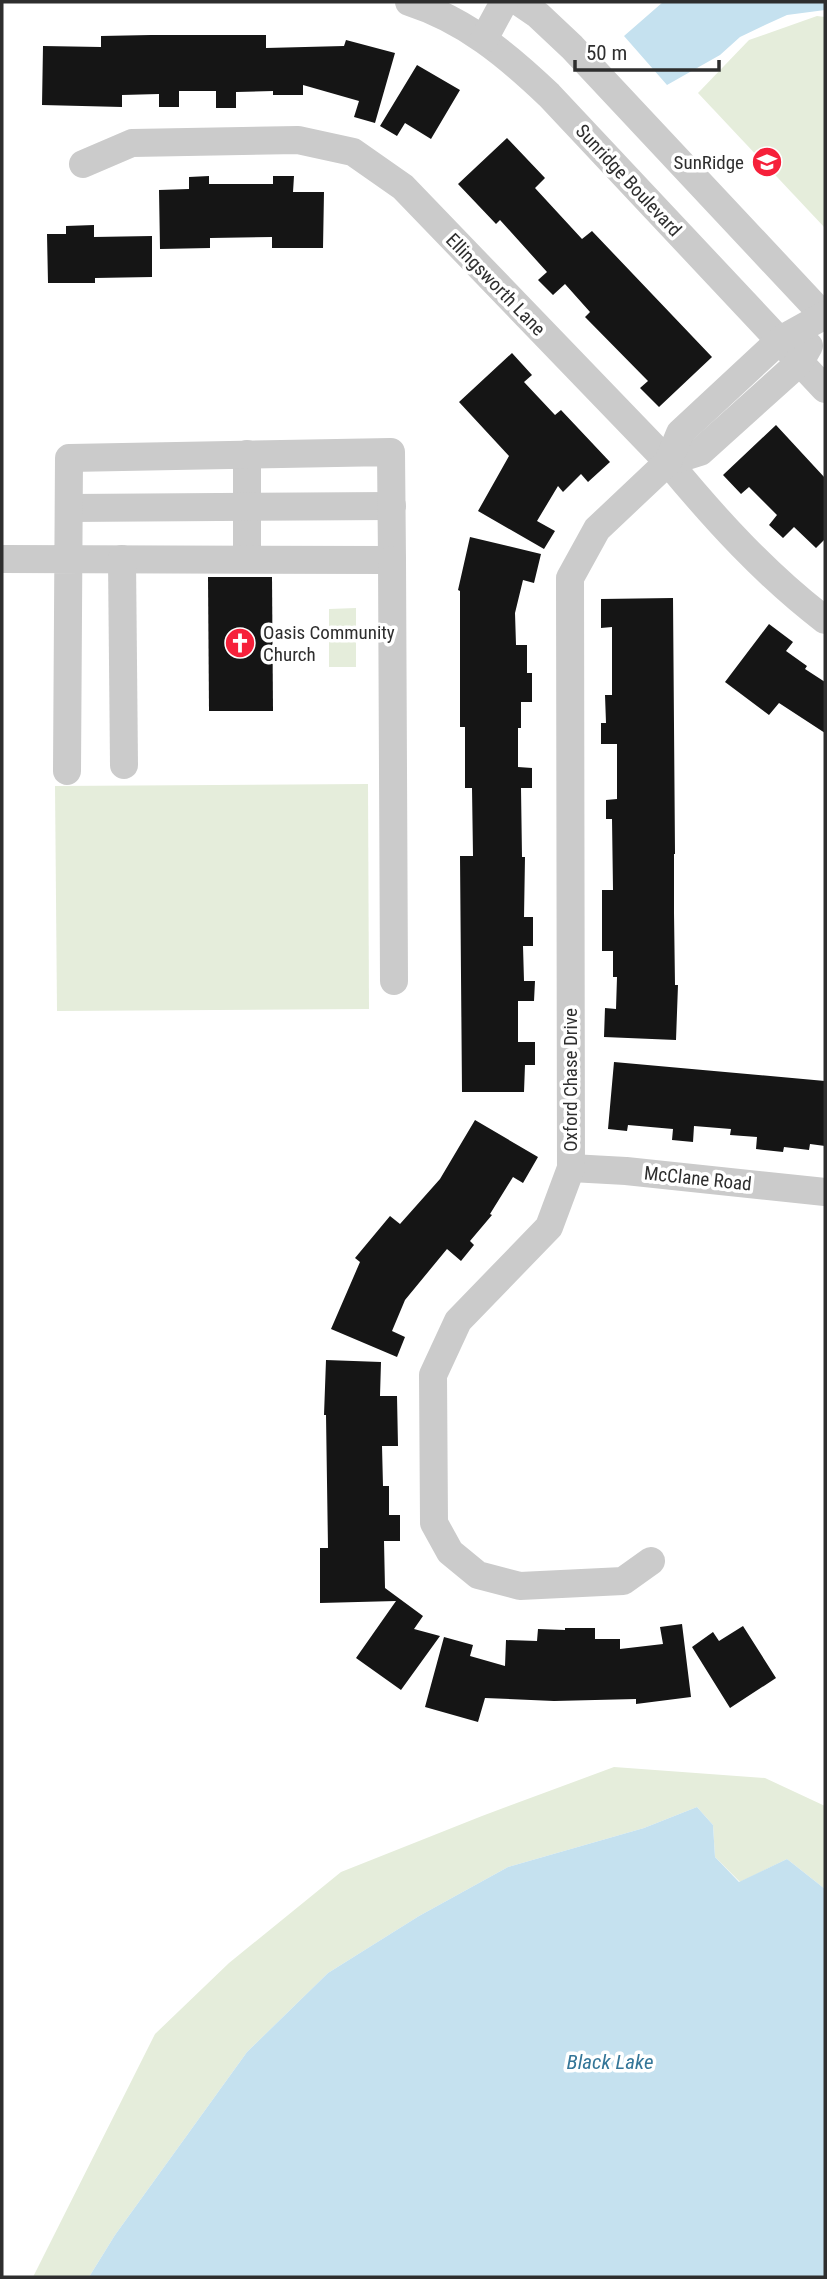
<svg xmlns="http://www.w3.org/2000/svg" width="827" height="2279" font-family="'Roboto Condensed',sans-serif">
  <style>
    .green { fill: #e5eddb }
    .water { fill: #c5e1ef }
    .building { fill: #151515 }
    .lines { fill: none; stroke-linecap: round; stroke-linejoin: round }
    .minor { stroke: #cbcbcb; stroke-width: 28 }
    .labels { text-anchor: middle; stroke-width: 7; stroke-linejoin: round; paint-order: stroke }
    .poi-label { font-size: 19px; fill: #2e2e2e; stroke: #fff; text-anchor: end }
    .street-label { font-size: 19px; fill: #2e2e2e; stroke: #fff }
    .water-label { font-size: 21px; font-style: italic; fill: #347698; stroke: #fff }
  </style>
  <rect width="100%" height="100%" fill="#fff"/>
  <g class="green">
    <path d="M817,16L825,17V228L698,93L749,40Z"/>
    <path d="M356,608V667H329V609Z"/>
    <path d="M368,784L369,1009L57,1011L55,786Z"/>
    <path d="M614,1767L765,1778L825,1806V1889L787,1859L740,1882L715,1857L713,1825L697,1807L644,1828L508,1867L419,1916L328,1973L247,2052L115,2235L89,2277H33L155,2034L229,1963L341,1872L482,1816Z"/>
  </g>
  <g class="water">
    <path d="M663,2H825V10L787,15L765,25L740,37L720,55L667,85L624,36Z"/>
    <path d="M697,1807L713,1825L715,1857L739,1882L787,1859L825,1889V2277H89L115,2235L247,2052L328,1973L419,1916L508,1867L644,1828Z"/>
  </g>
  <g class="building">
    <path d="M151,35H266V48L344,46L346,40L395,53L375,123L354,117L359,101L303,85V95H273V91L236,92V108H216V91H179V107H159V94L122,95V107L42,105L43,46L101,47V36Z"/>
    <path d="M417,65L460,90L431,139L405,123L397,136L380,126Z"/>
    <path d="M507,138L545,178L535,188L582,239L592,231L712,357L659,407L640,388L648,381L585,317L590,312L565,284L553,295L538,280L547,272L500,220L496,224L458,184Z"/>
    <path d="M209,176V184H273V176H294L293,192H324L323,248H272V237L210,238V248L160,249L159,190L189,189V177Z"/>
    <path d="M94,225V237L152,236V277L95,278V283H48L47,234H66V226Z"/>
    <path d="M512,353L532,375L524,382L555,415L561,410L610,462L588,482L581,474L563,492L558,486L537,521L555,531L544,549L478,511L509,456L459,402Z"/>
    <path d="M776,425L825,478V539L816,548L794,527L783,538L769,525L777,515L749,487L741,494L723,475Z"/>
    <path d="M470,537L541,554L534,583L523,580L515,613L516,645H527V673H532V702H521V728H518V767L532,768V788H521L522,857H525L524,917H533V946H523L524,981H535L534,1001H518V1042H535V1065H525L524,1092H462L460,856H473L472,788H465V727H460V591L458,590Z"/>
    <path d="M208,577H272L273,711H209Z"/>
    <path d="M673,598L675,854H674V913L675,985H678L676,1040L604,1037L605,1008L616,1009L617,977H613V951H602V890H613L612,819H606V800L617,799V744H601V723H606L605,695H612V627L601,628V599Z"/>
    <path d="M769,624L793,642L786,651L807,666L805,669L825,682V733L779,703L769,715L725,682Z"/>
    <path d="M614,1062L825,1081V1146L810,1144L809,1150L784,1147L783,1152L756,1149L757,1137L730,1135L731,1129L694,1126L693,1142L672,1140L673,1129L628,1125L627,1131L608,1129Z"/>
    <path d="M475,1120L538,1157L523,1183L513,1177L490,1214L492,1215L470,1241L474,1245L461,1261L447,1249L405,1300L392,1331L405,1337L397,1357L331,1329L360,1262L355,1258L390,1216L400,1224L440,1179Z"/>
    <path d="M326,1360L381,1362L380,1396H397L398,1446H382L383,1486H389V1515H400V1541H384L385,1588L423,1616L414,1629L440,1636L401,1690L356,1658L396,1601L320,1603V1548H328L326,1415H324Z"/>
    <path d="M682,1624L691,1697L636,1704V1699L554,1701L485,1698L478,1722L425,1707L444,1637L473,1645L470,1656L505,1666L506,1640L537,1641L538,1629L565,1630V1628H595V1639H620V1649L663,1644L660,1627Z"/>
    <path d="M743,1626L776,1678L730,1708L692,1647L713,1632L719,1641Z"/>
  </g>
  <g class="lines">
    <g class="minor">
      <path d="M409,2C465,20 507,55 549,95L825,389"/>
      <path d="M519,2L538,15L572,47L825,317"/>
      <path d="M484,39L504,2"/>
      <path d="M83,164L132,143L298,140L353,152L403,187L668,462C715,519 766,575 825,620"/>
      <path d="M247,454V559"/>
      <path d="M668,462L700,452L800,362L809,346"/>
      <path d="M69,508L392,506"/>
      <path d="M2,559C132,560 262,560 392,560L391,452L69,458L67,771"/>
      <path d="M122,559L124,765"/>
      <path d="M392,560L394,981"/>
      <path d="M571,1168L626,1171L825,1192"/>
      <path d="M651,1561L623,1581L520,1586L478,1575L450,1552L434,1523L433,1375L458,1321L549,1227L571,1168L570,578L597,529L668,462L680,433L780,340L825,315"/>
    </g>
  </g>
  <defs>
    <g id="school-disc" transform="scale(1.575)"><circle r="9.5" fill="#f6203a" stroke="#fff"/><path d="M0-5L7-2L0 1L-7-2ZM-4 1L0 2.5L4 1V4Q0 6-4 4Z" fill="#fff"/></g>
    <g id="church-disc" transform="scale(1.575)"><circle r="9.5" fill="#f6203a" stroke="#fff"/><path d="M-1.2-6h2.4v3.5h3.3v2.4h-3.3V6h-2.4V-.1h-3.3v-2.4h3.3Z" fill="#fff"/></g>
  </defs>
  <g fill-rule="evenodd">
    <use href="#school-disc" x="767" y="162"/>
    <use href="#church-disc" x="240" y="643"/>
  </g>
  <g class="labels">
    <g class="poi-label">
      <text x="744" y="169">SunRidge</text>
      <text x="263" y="639" text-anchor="start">Oasis Community<tspan x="263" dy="22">Church</tspan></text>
    </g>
    <g class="street-label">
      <text transform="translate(629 180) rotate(47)" y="7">Sunridge Boulevard</text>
      <text transform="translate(496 284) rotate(46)" y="7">Ellingsworth Lane</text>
      <text transform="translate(570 1080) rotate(-90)" y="7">Oxford Chase Drive</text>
      <text transform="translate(698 1178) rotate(6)" y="7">McClane Road</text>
    </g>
    <g class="water-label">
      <text x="610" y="2069">Black Lake</text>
    </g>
  </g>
  <rect width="827" height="2279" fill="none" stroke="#2e2e2e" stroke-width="7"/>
  <path d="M575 60v10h144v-10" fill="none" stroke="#2e2e2e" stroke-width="3.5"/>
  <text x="586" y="60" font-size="21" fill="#2e2e2e" stroke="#ffffff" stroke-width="5" paint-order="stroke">50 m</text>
</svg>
